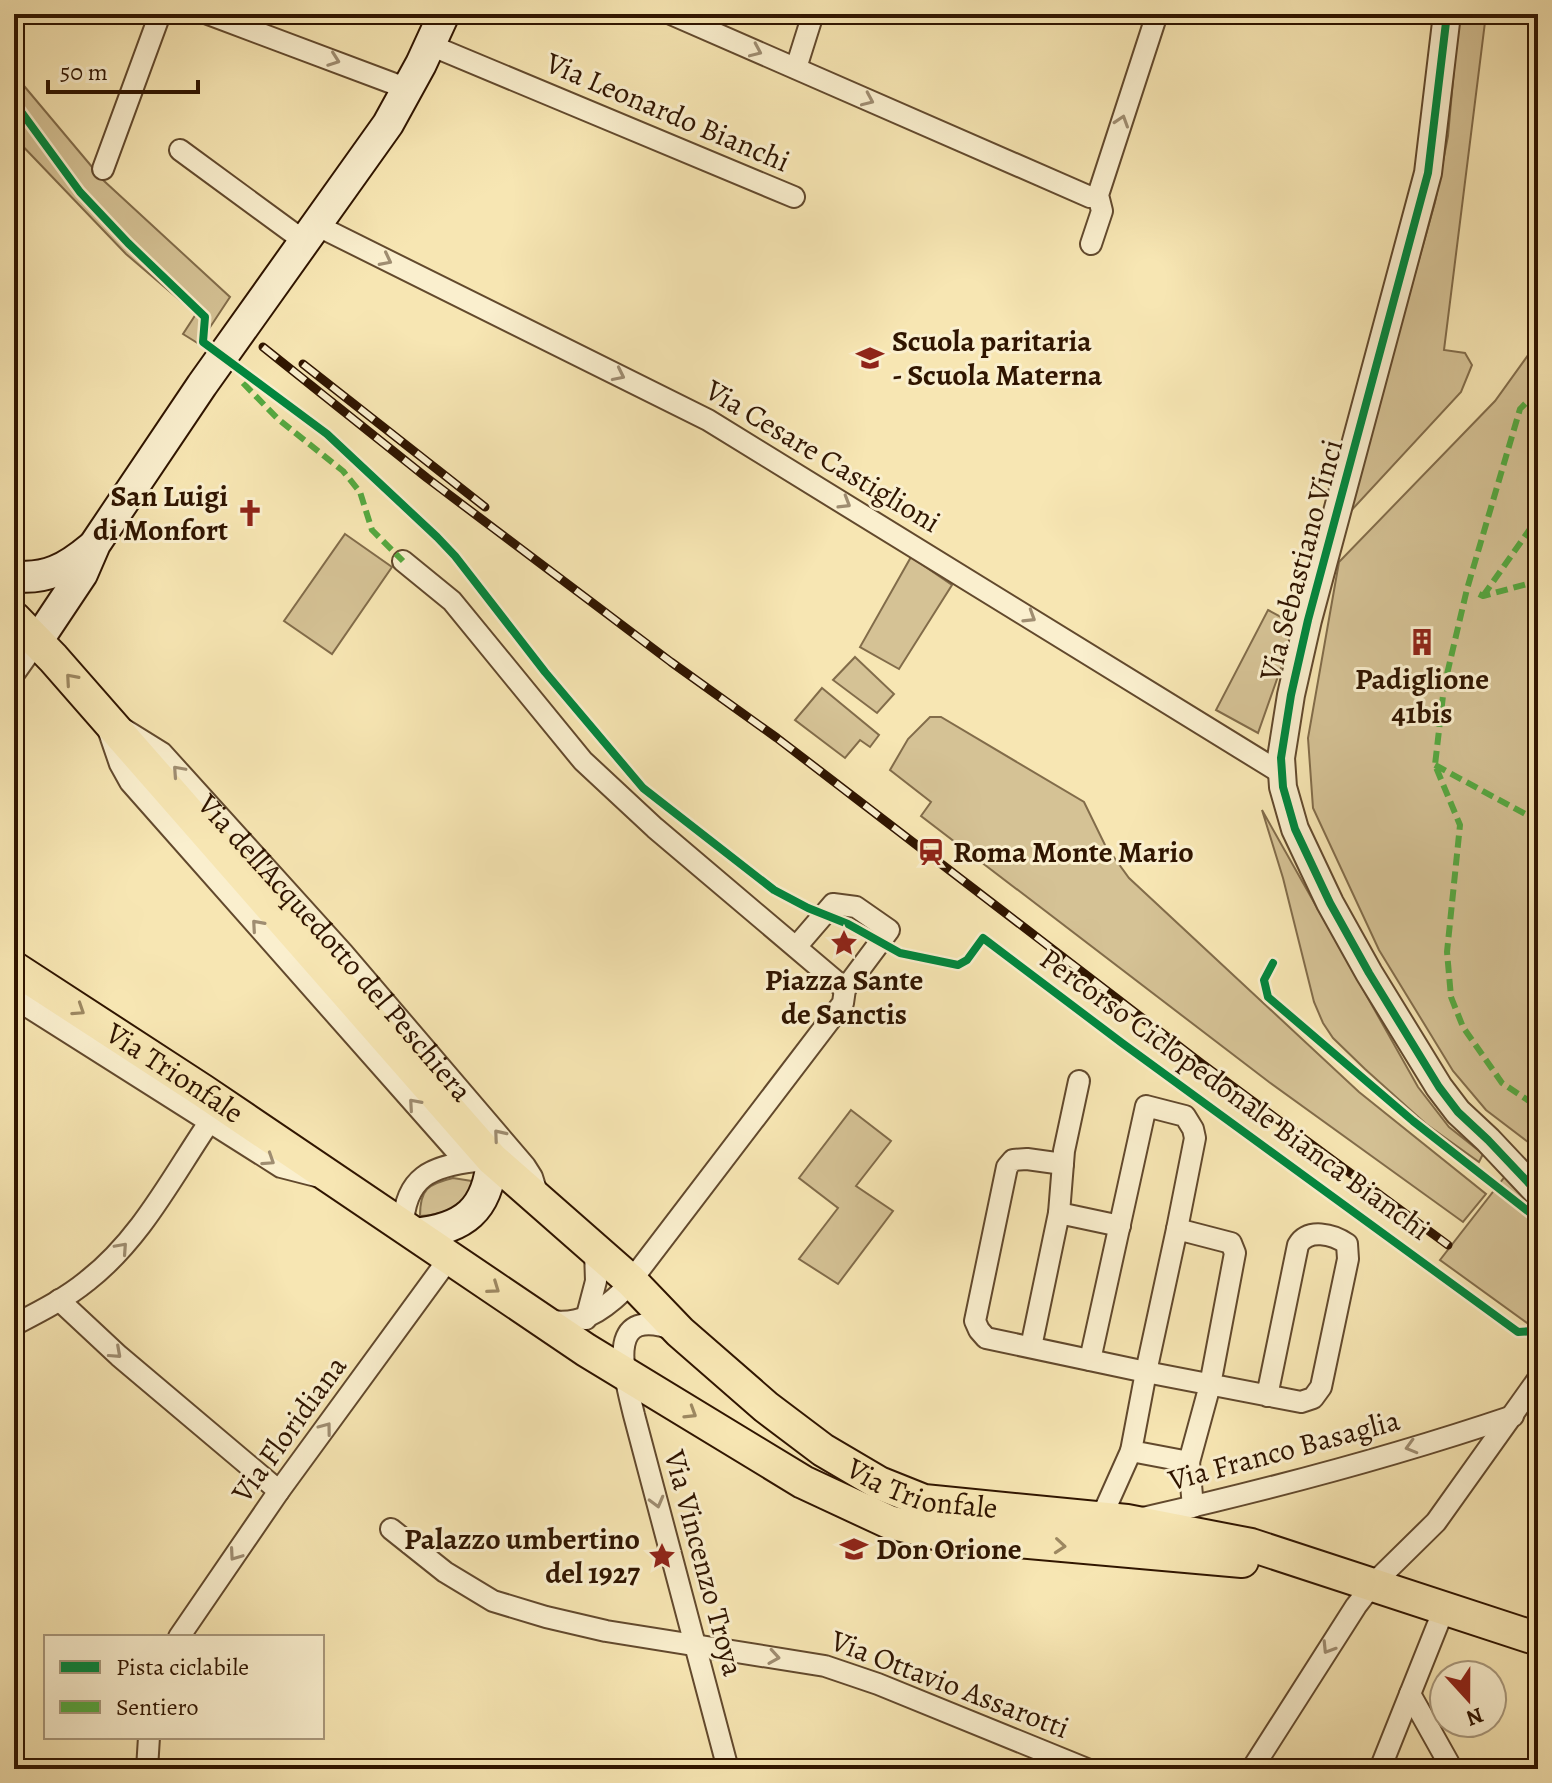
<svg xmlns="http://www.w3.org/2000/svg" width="1552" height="1783" font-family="Alegreya,serif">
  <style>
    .green { fill: #d5c295; stroke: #826c4a; stroke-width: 2 }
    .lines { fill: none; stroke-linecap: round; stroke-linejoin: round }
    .minor-casing { stroke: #62492d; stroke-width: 24 }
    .tertiary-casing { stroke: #62492d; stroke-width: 30 }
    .secondary-casing { stroke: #301500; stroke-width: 34 }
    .primary-casing { stroke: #301500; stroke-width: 36 }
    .minor { stroke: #faefce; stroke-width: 20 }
    .tertiary { stroke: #faefce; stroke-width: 26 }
    .secondary { stroke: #faefce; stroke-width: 30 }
    .primary { stroke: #f7e6b3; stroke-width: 32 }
    .rail-casing { stroke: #301500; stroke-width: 9 }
    .rail { stroke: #faefce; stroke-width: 6; stroke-dasharray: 18; stroke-linecap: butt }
    .quiet { stroke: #54a940; stroke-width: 6; stroke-dasharray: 12 6; stroke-linecap: butt }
    .cycleway-casing { stroke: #faefce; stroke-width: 13 }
    .cycleway { stroke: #00873e; stroke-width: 8 }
    .oneway { stroke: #9f8d71 }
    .oneway2 { stroke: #9d8862 }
    .labels { text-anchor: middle; stroke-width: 6; stroke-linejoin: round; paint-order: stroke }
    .street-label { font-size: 30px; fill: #301500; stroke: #faefce }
    .poi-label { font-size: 30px; font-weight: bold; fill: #301500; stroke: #faefce; text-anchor: start }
  </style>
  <rect width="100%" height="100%" fill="#f7e6b3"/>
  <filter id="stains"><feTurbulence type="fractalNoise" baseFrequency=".0025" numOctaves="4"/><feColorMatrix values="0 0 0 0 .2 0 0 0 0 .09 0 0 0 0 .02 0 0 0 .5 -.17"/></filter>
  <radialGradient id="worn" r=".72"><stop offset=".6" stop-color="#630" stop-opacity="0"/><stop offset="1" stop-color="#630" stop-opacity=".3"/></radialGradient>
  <g class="green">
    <path d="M1459,14H1486L1444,350L1465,353L1472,365L1461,392L1348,514L1435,202L1448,136Z"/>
    <path d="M14,74L103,180L230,297L199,344L183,334L196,314L126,254L14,137Z"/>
    <path d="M1538,314V1141L1528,1142L1486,1110L1453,1071L1379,950L1313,808L1308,738L1339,562L1495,401L1531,351Z"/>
    <path d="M345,534L392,567L332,654L284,621Z"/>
    <path d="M911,557L952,585L899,669L860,647Z"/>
    <path d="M1268,610L1296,625L1258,733L1216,710Z"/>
    <path d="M855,657L894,694L877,713L833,680Z"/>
    <path d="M822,688L879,735L870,747L860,740L845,758L795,720Z"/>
    <path d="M930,717H941L1084,802L1105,845L1129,878L1359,1092L1486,1194L1463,1222L1269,1082L921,816L931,802L890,770L908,739Z"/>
    <path d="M1262,810L1418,1087L1449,1127L1483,1154L1479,1162L1426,1124L1365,1069L1333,1038L1323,1023L1314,1002L1283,878Z"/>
    <path d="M851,1110L891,1141L856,1186L893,1211L838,1284L799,1259L838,1208L799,1178Z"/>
    <path d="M1510,1170L1538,1196V1331L1440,1260Z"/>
    <path d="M453,1178L478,1182C462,1204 449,1215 420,1216C420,1189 428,1184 453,1178Z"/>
  </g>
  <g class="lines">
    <g class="minor-casing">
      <g id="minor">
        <path d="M208,14L408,89"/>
        <path d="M671,14L1090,197L1098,195"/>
        <path d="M430,45L794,197"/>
        <path d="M796,68L813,14"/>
        <path d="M180,150L304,241"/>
        <path d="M103,169L160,14"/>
        <path d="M316,225L708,420L1281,773"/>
        <path d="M1091,244L1102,211L1098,195L1157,14"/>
        <path d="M403,561L452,601L583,761L655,828L845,989L889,930L856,907L833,904L796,947"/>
        <path d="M14,674L36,643"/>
        <path d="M108,729L120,764L130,782L466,1162"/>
        <path id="s1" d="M125,730L162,753L343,953L525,1166L532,1177L537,1193"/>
        <path d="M14,998L281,1167L316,1176"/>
        <path d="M1063,1164L1027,1159L1013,1160L1007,1167L975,1321L979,1330L986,1338L1146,1372L1131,1451L1189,1462L1193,1507"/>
        <path d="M1059,1213L1064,1151L1079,1081"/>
        <path d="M403,1226C405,1177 431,1166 476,1161"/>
        <path d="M59,1300L119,1356L279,1491"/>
        <path d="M586,1319L596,1281L595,1251"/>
        <path d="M546,1320C579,1327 601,1312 624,1290L843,1003L845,989"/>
        <path d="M14,1325C39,1312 65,1299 87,1281C141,1239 172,1177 210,1121"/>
        <path d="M675,1330C602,1303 625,1377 634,1415L728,1769"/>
        <path d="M1031,1347L1059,1213L1120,1226"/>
        <path d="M1090,1360L1146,1106L1185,1116L1193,1129L1195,1138L1177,1229"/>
        <path d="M1189,1462L1210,1385L1235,1253L1231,1243L1177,1229L1146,1372L1301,1402L1313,1398L1321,1387L1348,1259L1347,1244C1333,1234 1308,1228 1298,1245L1267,1396"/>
        <path d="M1101,1518L1131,1451"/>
        <path d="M1143,1518C1267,1490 1392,1457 1513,1416"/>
        <path d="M391,1529L445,1572L493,1601L546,1617L606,1631L825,1666L878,1684L1087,1769"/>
        <path d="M179,1637L279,1491L450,1257"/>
        <path d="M1410,1694L1452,1769"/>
        <path d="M147,1769L149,1737"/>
        <path d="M1252,1769L1356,1606L1373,1584L1436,1522L1538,1379"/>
        <path d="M1380,1769L1444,1609"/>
      </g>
    </g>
    <g class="tertiary-casing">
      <path id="tertiary" d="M1447,14L1428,173L1308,620L1291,695L1281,758L1283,787L1295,829L1330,903L1369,973L1439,1087L1458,1112L1488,1140L1538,1193"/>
    </g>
    <g class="secondary-casing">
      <g id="secondary">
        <path d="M14,576C46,580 67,568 91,548"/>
        <path d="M36,643L82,574L95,544L202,385L388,124L421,64L444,14"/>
        <path d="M414,1234C464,1229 488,1210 492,1159"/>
      </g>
    </g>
    <g class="primary-casing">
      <g id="primary">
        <path id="s2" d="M14,618L53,658L492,1159L631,1281L680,1332L766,1407L823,1450L879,1483L924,1501L1127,1521L1251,1545L1538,1639"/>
        <path id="s3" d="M14,968L203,1091L586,1350L803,1482L889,1522L939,1534L1242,1561"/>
      </g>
    </g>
    <use href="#minor" class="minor"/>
    <use href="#tertiary" class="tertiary"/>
    <use href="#secondary" class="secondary"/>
    <use href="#primary" class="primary"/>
    <g class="rail-casing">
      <g id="rail">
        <path d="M263,347L427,478L671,662L777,738L1201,1063L1448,1245"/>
        <path d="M303,364L485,507"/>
      </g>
    </g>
    <use href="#rail" class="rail"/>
    <g class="quiet">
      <path d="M243,383L278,419L343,471L360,492L372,530L403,561"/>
      <path d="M1538,391L1520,409L1467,589L1444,687L1435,765L1460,825L1447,952L1451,997L1463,1027L1502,1083L1538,1107"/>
      <path d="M1479,594L1483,596L1538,581"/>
      <path d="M1483,596L1530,529L1538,522"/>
      <path d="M1435,765L1538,821"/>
    </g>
    <g class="cycleway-casing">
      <g id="cycleway">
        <path d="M1447,14L1428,173L1308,620L1291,695L1281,758L1283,787L1295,829L1330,903L1369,973L1439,1087L1458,1112L1488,1140L1538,1193"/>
        <path d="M14,102L80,192L128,243L205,317L203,342L327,434L437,537L455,556L545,672L643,788L774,890L808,908L848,924L900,953L958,965L967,960L983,938L1122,1043L1518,1332L1534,1331L1538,1325"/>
        <path d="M1273,963L1264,980L1268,997L1413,1121L1538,1219"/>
      </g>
    </g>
    <use href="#cycleway" class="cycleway"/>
  </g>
  <defs><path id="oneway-chevron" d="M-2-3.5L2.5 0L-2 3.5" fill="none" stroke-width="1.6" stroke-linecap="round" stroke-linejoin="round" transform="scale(2)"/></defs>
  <g class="oneway">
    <use href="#oneway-chevron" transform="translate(756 51) rotate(24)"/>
    <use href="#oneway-chevron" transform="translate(334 60) rotate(20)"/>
    <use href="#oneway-chevron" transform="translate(868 100) rotate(24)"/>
    <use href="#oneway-chevron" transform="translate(1122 121) rotate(-72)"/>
    <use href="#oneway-chevron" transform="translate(386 260) rotate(27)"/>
    <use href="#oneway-chevron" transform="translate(619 375) rotate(26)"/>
    <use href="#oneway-chevron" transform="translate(845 503) rotate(31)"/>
    <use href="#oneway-chevron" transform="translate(1030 617) rotate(32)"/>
    <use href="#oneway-chevron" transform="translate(178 771) rotate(-132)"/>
    <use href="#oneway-chevron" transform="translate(257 925) rotate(-131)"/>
    <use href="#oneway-chevron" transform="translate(414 1104) rotate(-131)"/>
    <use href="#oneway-chevron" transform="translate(499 1135) rotate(-130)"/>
    <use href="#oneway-chevron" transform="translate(269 1160) rotate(33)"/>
    <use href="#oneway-chevron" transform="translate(122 1248) rotate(-48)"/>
    <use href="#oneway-chevron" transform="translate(116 1353) rotate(42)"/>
    <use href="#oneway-chevron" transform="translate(326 1428) rotate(-53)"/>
    <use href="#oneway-chevron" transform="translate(1411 1447) rotate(164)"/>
    <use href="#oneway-chevron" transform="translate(657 1502) rotate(75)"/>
    <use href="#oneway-chevron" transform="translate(235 1555) rotate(125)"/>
    <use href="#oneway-chevron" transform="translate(1328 1648) rotate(122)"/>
    <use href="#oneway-chevron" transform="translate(774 1657) rotate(9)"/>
  </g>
  <g class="oneway2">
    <use href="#oneway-chevron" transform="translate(71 679) rotate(-131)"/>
    <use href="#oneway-chevron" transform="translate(79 1010) rotate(33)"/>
    <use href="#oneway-chevron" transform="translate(494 1288) rotate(35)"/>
    <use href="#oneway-chevron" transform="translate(691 1413) rotate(32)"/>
    <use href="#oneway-chevron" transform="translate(1060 1546) rotate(5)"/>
  </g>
  <defs>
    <g id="school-bare" transform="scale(2.16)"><path d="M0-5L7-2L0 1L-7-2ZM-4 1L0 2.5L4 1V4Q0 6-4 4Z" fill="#8f2418" stroke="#faefce" stroke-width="2.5" paint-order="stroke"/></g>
    <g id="church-bare" transform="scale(2.16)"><path d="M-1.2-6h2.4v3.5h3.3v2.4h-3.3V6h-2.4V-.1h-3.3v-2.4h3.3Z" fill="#8f2418" stroke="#faefce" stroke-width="2.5" paint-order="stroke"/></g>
    <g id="building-bare" transform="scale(2.16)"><path d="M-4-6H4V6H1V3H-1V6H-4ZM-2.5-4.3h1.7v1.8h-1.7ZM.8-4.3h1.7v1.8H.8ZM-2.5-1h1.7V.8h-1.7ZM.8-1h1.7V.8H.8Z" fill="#8f2418" stroke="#faefce" stroke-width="2.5" paint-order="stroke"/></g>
    <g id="station-bare" transform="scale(2.16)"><path d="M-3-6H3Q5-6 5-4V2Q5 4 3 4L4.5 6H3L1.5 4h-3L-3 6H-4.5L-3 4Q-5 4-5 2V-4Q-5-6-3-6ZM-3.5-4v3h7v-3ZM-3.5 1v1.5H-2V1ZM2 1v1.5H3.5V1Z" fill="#8f2418" stroke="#faefce" stroke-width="2.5" paint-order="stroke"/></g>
    <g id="sight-bare" transform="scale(2.16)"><path d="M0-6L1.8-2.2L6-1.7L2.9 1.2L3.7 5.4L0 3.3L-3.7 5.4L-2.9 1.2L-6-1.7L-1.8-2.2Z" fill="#8f2418" stroke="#faefce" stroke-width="2.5" paint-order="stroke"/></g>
  </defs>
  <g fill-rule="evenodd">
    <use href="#school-bare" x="870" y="358"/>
    <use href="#church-bare" x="250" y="513"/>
    <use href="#building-bare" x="1422" y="642"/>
    <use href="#station-bare" x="931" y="852"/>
    <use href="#sight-bare" x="844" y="943"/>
    <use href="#school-bare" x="854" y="1549"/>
    <use href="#sight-bare" x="662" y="1556"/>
  </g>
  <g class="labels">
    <g class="street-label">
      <text transform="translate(668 112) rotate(23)" y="10">Via Leonardo Bianchi</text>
      <text transform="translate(823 456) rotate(31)" y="10">Via Cesare Castiglioni</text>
      <text transform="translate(1301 560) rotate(-75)" y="10">Via Sebastiano Vinci</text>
      <text dy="10" stroke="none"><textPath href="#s1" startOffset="304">Via dell'Acquedotto del Peschiera</textPath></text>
      <text dy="10" stroke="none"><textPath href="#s3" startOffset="192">Via Trionfale</textPath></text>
      <text transform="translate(1235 1094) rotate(36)" y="10">Percorso Ciclopedonale Bianca Bianchi</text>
      <text transform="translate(289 1429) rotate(-54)" y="10">Via Floridiana</text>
      <text transform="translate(1284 1450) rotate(-15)" y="10">Via Franco Basaglia</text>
      <text dy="10" stroke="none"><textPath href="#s2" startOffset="1272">Via Trionfale</textPath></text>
      <text transform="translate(704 1563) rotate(75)" y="10">Via Vincenzo Troya</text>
      <text transform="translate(950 1684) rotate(21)" y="10">Via Ottavio Assarotti</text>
    </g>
    <g class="poi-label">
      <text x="892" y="351">Scuola paritaria<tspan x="892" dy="34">- Scuola Materna</tspan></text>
      <text x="228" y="506" text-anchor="end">San Luigi<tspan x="228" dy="34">di Monfort</tspan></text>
      <text x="1422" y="689" text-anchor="middle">Padiglione<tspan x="1422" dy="34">41bis</tspan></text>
      <text x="953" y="862">Roma Monte Mario</text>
      <text x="844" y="990" text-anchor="middle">Piazza Sante<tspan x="844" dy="34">de Sanctis</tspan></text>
      <text x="640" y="1549" text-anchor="end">Palazzo umbertino<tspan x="640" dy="34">del 1927</tspan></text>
      <text x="876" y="1559">Don Orione</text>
    </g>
  </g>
  <rect width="1552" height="1783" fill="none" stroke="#f7e6b3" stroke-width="48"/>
  <rect x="16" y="16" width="1520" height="1751" fill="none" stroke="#301500" stroke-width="4"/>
  <rect x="24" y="24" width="1504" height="1735" fill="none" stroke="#301500" stroke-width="2"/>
  <rect x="44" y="1635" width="280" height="104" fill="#faefce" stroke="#a9987c" stroke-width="2"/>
  <rect x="60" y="1661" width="40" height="12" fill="#00873e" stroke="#a9987c" stroke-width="2"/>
  <text x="116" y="1675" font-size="24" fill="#301500">Pista ciclabile</text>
  <rect x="60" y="1701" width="40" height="12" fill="#54a940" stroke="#a9987c" stroke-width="2"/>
  <text x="116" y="1715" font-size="24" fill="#301500">Sentiero</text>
  <g transform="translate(1468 1699) rotate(159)"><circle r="38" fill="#faefce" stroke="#a9987c" stroke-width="2"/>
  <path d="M0-6L14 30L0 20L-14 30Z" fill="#8f2418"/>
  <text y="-12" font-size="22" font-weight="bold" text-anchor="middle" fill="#301500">N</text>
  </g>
  <path d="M48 80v12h150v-12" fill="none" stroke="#301500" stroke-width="4"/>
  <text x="60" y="80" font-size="24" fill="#301500" stroke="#faefce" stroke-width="6" paint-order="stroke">50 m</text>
  <rect width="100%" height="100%" filter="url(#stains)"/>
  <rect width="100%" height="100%" fill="url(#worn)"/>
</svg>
